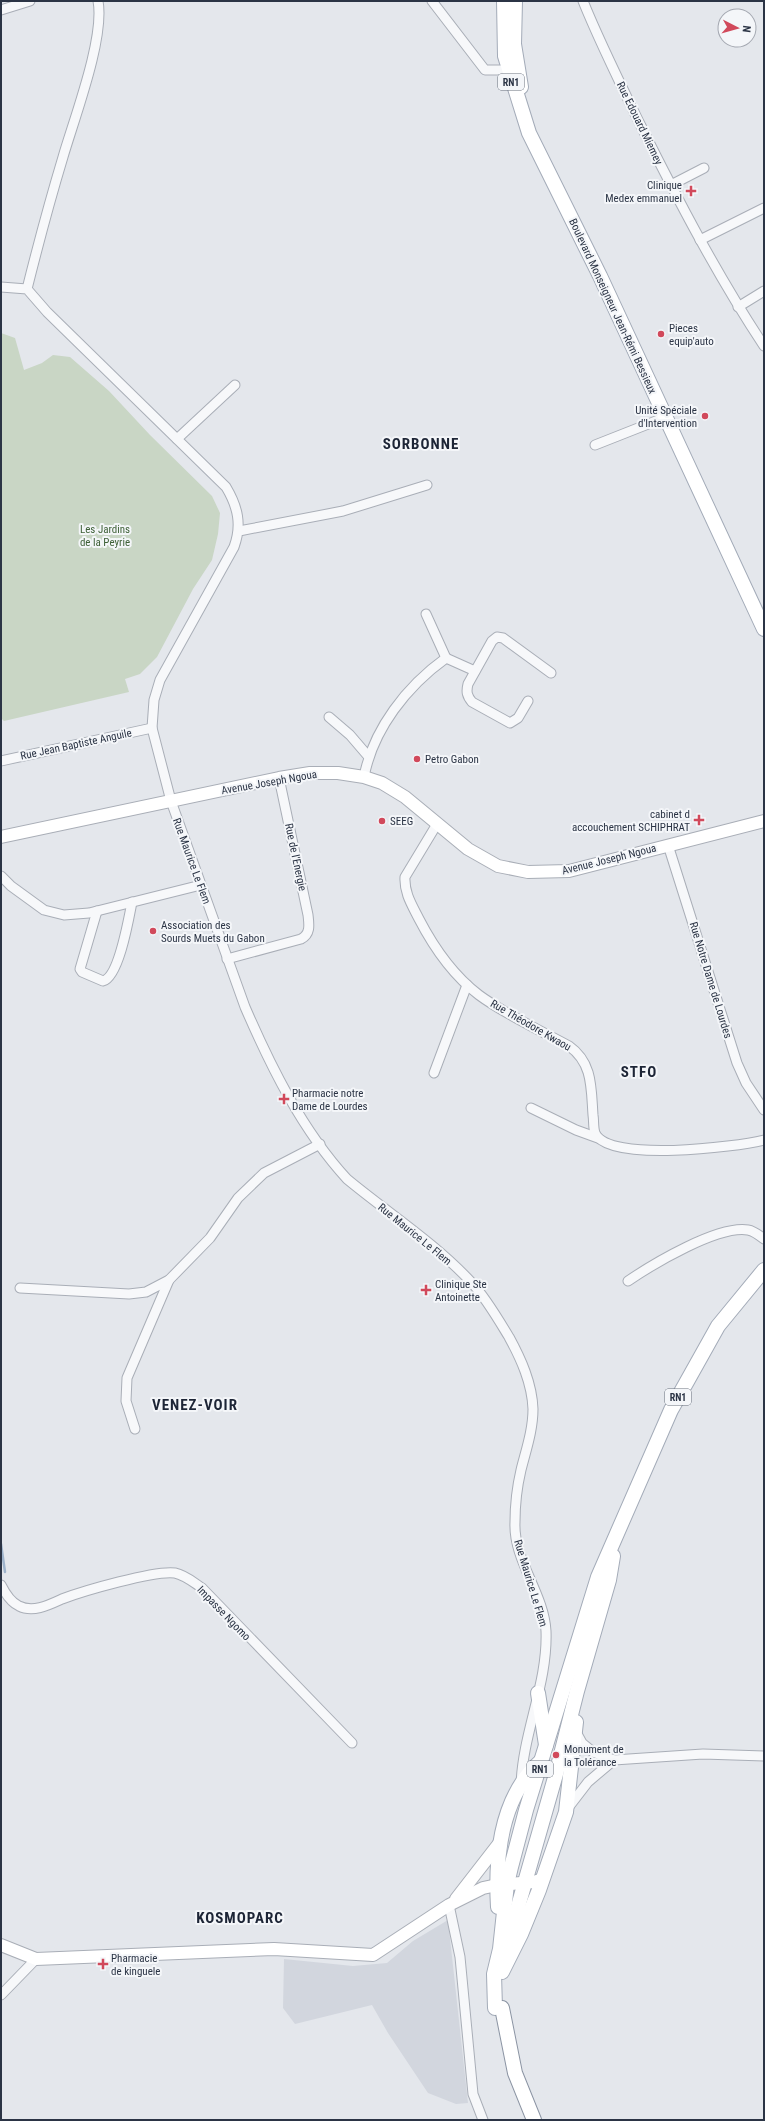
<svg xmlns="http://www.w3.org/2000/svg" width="765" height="2121" font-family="'Roboto Condensed',sans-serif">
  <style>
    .built { fill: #d2d6de }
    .green { fill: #c9d6c5 }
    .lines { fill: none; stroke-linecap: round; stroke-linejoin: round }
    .stream { stroke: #9fb4cc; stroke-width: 2.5 }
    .minor-casing { stroke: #a9aeb7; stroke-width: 11 }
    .secondary-casing { stroke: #a9aeb7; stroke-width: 14 }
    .primary-casing { stroke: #a3abb8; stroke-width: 16 }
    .trunk-casing { stroke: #8b94a3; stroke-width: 16 }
    .minor { stroke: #f7f8fa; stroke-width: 9 }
    .secondary { stroke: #fff; stroke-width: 12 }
    .primary { stroke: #fff; stroke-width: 14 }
    .trunk { stroke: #fff; stroke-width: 14 }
    .poi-dot { fill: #d1495b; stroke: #f4f6f9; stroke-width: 1.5 }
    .labels { text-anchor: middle; stroke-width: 4; stroke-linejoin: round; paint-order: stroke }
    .shield { fill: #f4f6f9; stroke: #676e7b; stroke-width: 1 }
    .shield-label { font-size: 10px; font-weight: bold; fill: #2b3445 }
    .street-label { font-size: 11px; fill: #2b3445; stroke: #f4f6f9 }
    .poi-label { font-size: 11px; fill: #2b3445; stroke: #f4f6f9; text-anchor: start }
    .park-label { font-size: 11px; fill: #3f6138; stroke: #f4f6f9 }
    .district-label { font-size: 15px; font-weight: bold; letter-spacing: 1px; fill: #1d2536; stroke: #f4f6f9 }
  </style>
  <rect width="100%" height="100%" fill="#e4e7ec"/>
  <path class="built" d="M448,1920L468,2103L456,2104L428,2093L388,2033L372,2005L295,2024L283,2008L284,1959L353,1966L387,1963L413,1941Z"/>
  <path class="green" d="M1,333L15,338L24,370L42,363L53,355L70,357L109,391L150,435L212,496L220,513L218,534L212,560L193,589L157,657L140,674L125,679L129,692L4,721L1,718Z"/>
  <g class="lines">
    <path class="stream" d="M1,1544L5,1572"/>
    <g class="minor-casing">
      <g id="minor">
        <path d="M432,1L485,70H508"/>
        <path d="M583,1C600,43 620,83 640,124C678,200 717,275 764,346"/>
        <path d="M1,10L30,1"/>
        <path d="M671,185L704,168"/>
        <path d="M700,240L764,208"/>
        <path d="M1,287L27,289L47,312L226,487C238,507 242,525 234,547L160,680L154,700L152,728L171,801L245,1007C271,1067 302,1130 347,1179C388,1213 435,1243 472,1283C486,1298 498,1319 509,1337C521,1359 532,1383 533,1409C533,1430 526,1450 521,1470C517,1487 515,1504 515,1522C513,1560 544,1593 546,1631C548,1683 523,1732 521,1784"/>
        <path d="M27,289C38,245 50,200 63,157C74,119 105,38 98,1"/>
        <path d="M738,307L764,291"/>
        <path d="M177,439L235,385"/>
        <path d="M595,445L666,417"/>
        <path d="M239,531L343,511L427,485"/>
        <path d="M426,614L446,658"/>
        <path d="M446,658L475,671"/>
        <path d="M528,701L518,718L510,723L472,702C467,696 466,692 468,684L492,641L497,637L503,638L551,673"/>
        <path d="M329,717L350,735L368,756"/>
        <path d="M1,761L152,728"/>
        <path d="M364,777C373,729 407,686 446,658"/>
        <path d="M437,824L405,877C404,893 412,905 419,919C433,946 454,976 479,995C506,1015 540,1030 569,1046C593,1063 591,1088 593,1115C594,1121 593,1127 595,1133C608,1163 736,1147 764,1140"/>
        <path d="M668,845L737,1063L746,1083L764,1110"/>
        <path d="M1,876L11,886L44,910L64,915L89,913L201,885"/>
        <path d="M97,911L80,969L82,972L103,981C119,977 129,917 132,902"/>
        <path d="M227,959L301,939C311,934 309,924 308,915L279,778"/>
        <path d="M434,1073L467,985"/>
        <path d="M531,1108L576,1130L598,1138"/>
        <path d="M628,1281C653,1264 718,1225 748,1230C754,1231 759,1235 764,1239"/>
        <path d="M20,1288L129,1294L146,1292L169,1280L210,1238L238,1198L264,1173L320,1144"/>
        <path d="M135,1429L126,1401L127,1378L169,1280"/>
        <path d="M1,1585C5,1593 10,1602 19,1606C33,1613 49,1605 62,1599C83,1591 155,1570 175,1573C185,1575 193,1582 202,1588L352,1743"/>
        <path d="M576,1732L582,1743L593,1752L614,1760L703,1754L764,1756"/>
        <path d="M568,1808L588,1782L614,1760"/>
        <path d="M449,1905L460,1957L473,2094L483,2120"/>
        <path d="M1,1995L36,1959"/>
      </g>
    </g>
    <g class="secondary-casing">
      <g id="secondary">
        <path d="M1,837L279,778L310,773H338L364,777L382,783L405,797L468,849L498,866L528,872L569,871L764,821"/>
        <path d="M456,1899L501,1841"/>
        <path d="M1,1945L36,1959L274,1949L373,1955L449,1905L483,1888L497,1885L534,1882L543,1879"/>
      </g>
    </g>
    <g class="primary-casing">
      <g id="primary">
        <path d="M504,1L505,56L529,133L600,276L764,629"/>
        <path d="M515,1L514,44L521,87"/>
        <path d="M538,1693L546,1745"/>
        <path d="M498,1907C495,1857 501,1796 541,1761"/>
        <path d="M507,1945L556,1774L577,1691L609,1580L613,1556"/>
        <path d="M502,1972L521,1934L539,1890L566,1812L576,1722"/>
        <path d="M495,2008L494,1974L500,1949L507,1884L511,1867L526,1810L598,1577L671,1410L718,1326L764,1270"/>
      </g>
    </g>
    <g class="trunk-casing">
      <path id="trunk" d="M502,2008L515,2073L534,2120"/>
    </g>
    <use href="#minor" class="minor"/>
    <use href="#secondary" class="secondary"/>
    <use href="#primary" class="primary"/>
    <use href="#trunk" class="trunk"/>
  </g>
  <g class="poi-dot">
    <path d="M689 185h4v4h4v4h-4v4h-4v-4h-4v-4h4z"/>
    <circle cx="661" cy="334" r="4"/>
    <circle cx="705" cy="416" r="4"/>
    <circle cx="417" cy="759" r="4"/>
    <path d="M697 814h4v4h4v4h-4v4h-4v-4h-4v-4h4z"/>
    <circle cx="382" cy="821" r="4"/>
    <circle cx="153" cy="931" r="4"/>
    <path d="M282 1093h4v4h4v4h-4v4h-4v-4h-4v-4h4z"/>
    <path d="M424 1284h4v4h4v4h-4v4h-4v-4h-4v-4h4z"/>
    <circle cx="556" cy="1755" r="4"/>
    <path d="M101 1958h4v4h4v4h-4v4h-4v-4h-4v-4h4z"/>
  </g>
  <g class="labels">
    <g class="shield">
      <rect x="498" y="74" width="26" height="16" rx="3"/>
      <rect x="665" y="1389" width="26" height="16" rx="3"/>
      <rect x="527" y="1761" width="26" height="16" rx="3"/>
    </g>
    <g class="shield-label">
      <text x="511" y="86">RN1</text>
      <text x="678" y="1401">RN1</text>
      <text x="540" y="1773">RN1</text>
    </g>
    <g class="street-label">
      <text transform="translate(640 123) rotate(64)" y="4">Rue Edouard Miemey</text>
      <text transform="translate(613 306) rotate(65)" y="4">Boulevard Monseigneur Jean-Rémi Bessieux</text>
      <text transform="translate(76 744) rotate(-12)" y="4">Rue Jean Baptiste Anguile</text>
      <text transform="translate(269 782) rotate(-10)" y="4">Avenue Joseph Ngoua</text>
      <text transform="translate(296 857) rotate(78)" y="4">Rue de l'Energie</text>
      <text transform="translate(609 859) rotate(-14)" y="4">Avenue Joseph Ngoua</text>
      <text transform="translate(192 861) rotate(70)" y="4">Rue Maurice Le Flem</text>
      <text transform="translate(711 980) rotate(73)" y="4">Rue Notre Dame de Lourdes</text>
      <text transform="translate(531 1025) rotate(30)" y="4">Rue Théodore Kwaou</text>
      <text transform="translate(415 1234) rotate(39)" y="4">Rue Maurice Le Flem</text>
      <text transform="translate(531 1583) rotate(73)" y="4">Rue Maurice Le Flem</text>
      <text transform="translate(224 1613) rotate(46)" y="4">Impasse Ngomo</text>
    </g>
    <g class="poi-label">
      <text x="682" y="189" text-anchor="end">Clinique<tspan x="682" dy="13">Medex emmanuel</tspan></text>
      <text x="669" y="332">Pieces<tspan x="669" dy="13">equip'auto</tspan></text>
      <text x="697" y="414" text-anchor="end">Unité Spéciale<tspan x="697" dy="13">d'Intervention</tspan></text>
      <text x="425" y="763">Petro Gabon</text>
      <text x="690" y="818" text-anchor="end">cabinet d<tspan x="690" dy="13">accouchement SCHIPHRAT</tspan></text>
      <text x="390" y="825">SEEG</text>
      <text x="161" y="929">Association des<tspan x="161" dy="13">Sourds Muets du Gabon</tspan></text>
      <text x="292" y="1097">Pharmacie notre<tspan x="292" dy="13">Dame de Lourdes</tspan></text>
      <text x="435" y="1288">Clinique Ste<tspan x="435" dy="13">Antoinette</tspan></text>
      <text x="564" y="1753">Monument de<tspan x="564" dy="13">la Tolérance</tspan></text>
      <text x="111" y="1962">Pharmacie<tspan x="111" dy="13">de kinguele</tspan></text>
    </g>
    <g class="park-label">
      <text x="105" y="533">Les Jardins<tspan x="105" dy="13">de la Peyrie</tspan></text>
    </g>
    <g class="district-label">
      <text x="421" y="449">SORBONNE</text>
      <text x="639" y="1077">STFO</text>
      <text x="195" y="1410">VENEZ-VOIR</text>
      <text x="240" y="1923">KOSMOPARC</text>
    </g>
  </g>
  <rect width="765" height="2121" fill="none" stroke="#2b3445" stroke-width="4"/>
  <g transform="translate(737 28) rotate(96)"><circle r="19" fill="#f4f6f9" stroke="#a4a8b1"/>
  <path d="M0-3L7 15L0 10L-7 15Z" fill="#d1495b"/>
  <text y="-6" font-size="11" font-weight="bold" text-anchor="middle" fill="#2b3445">N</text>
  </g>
</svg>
